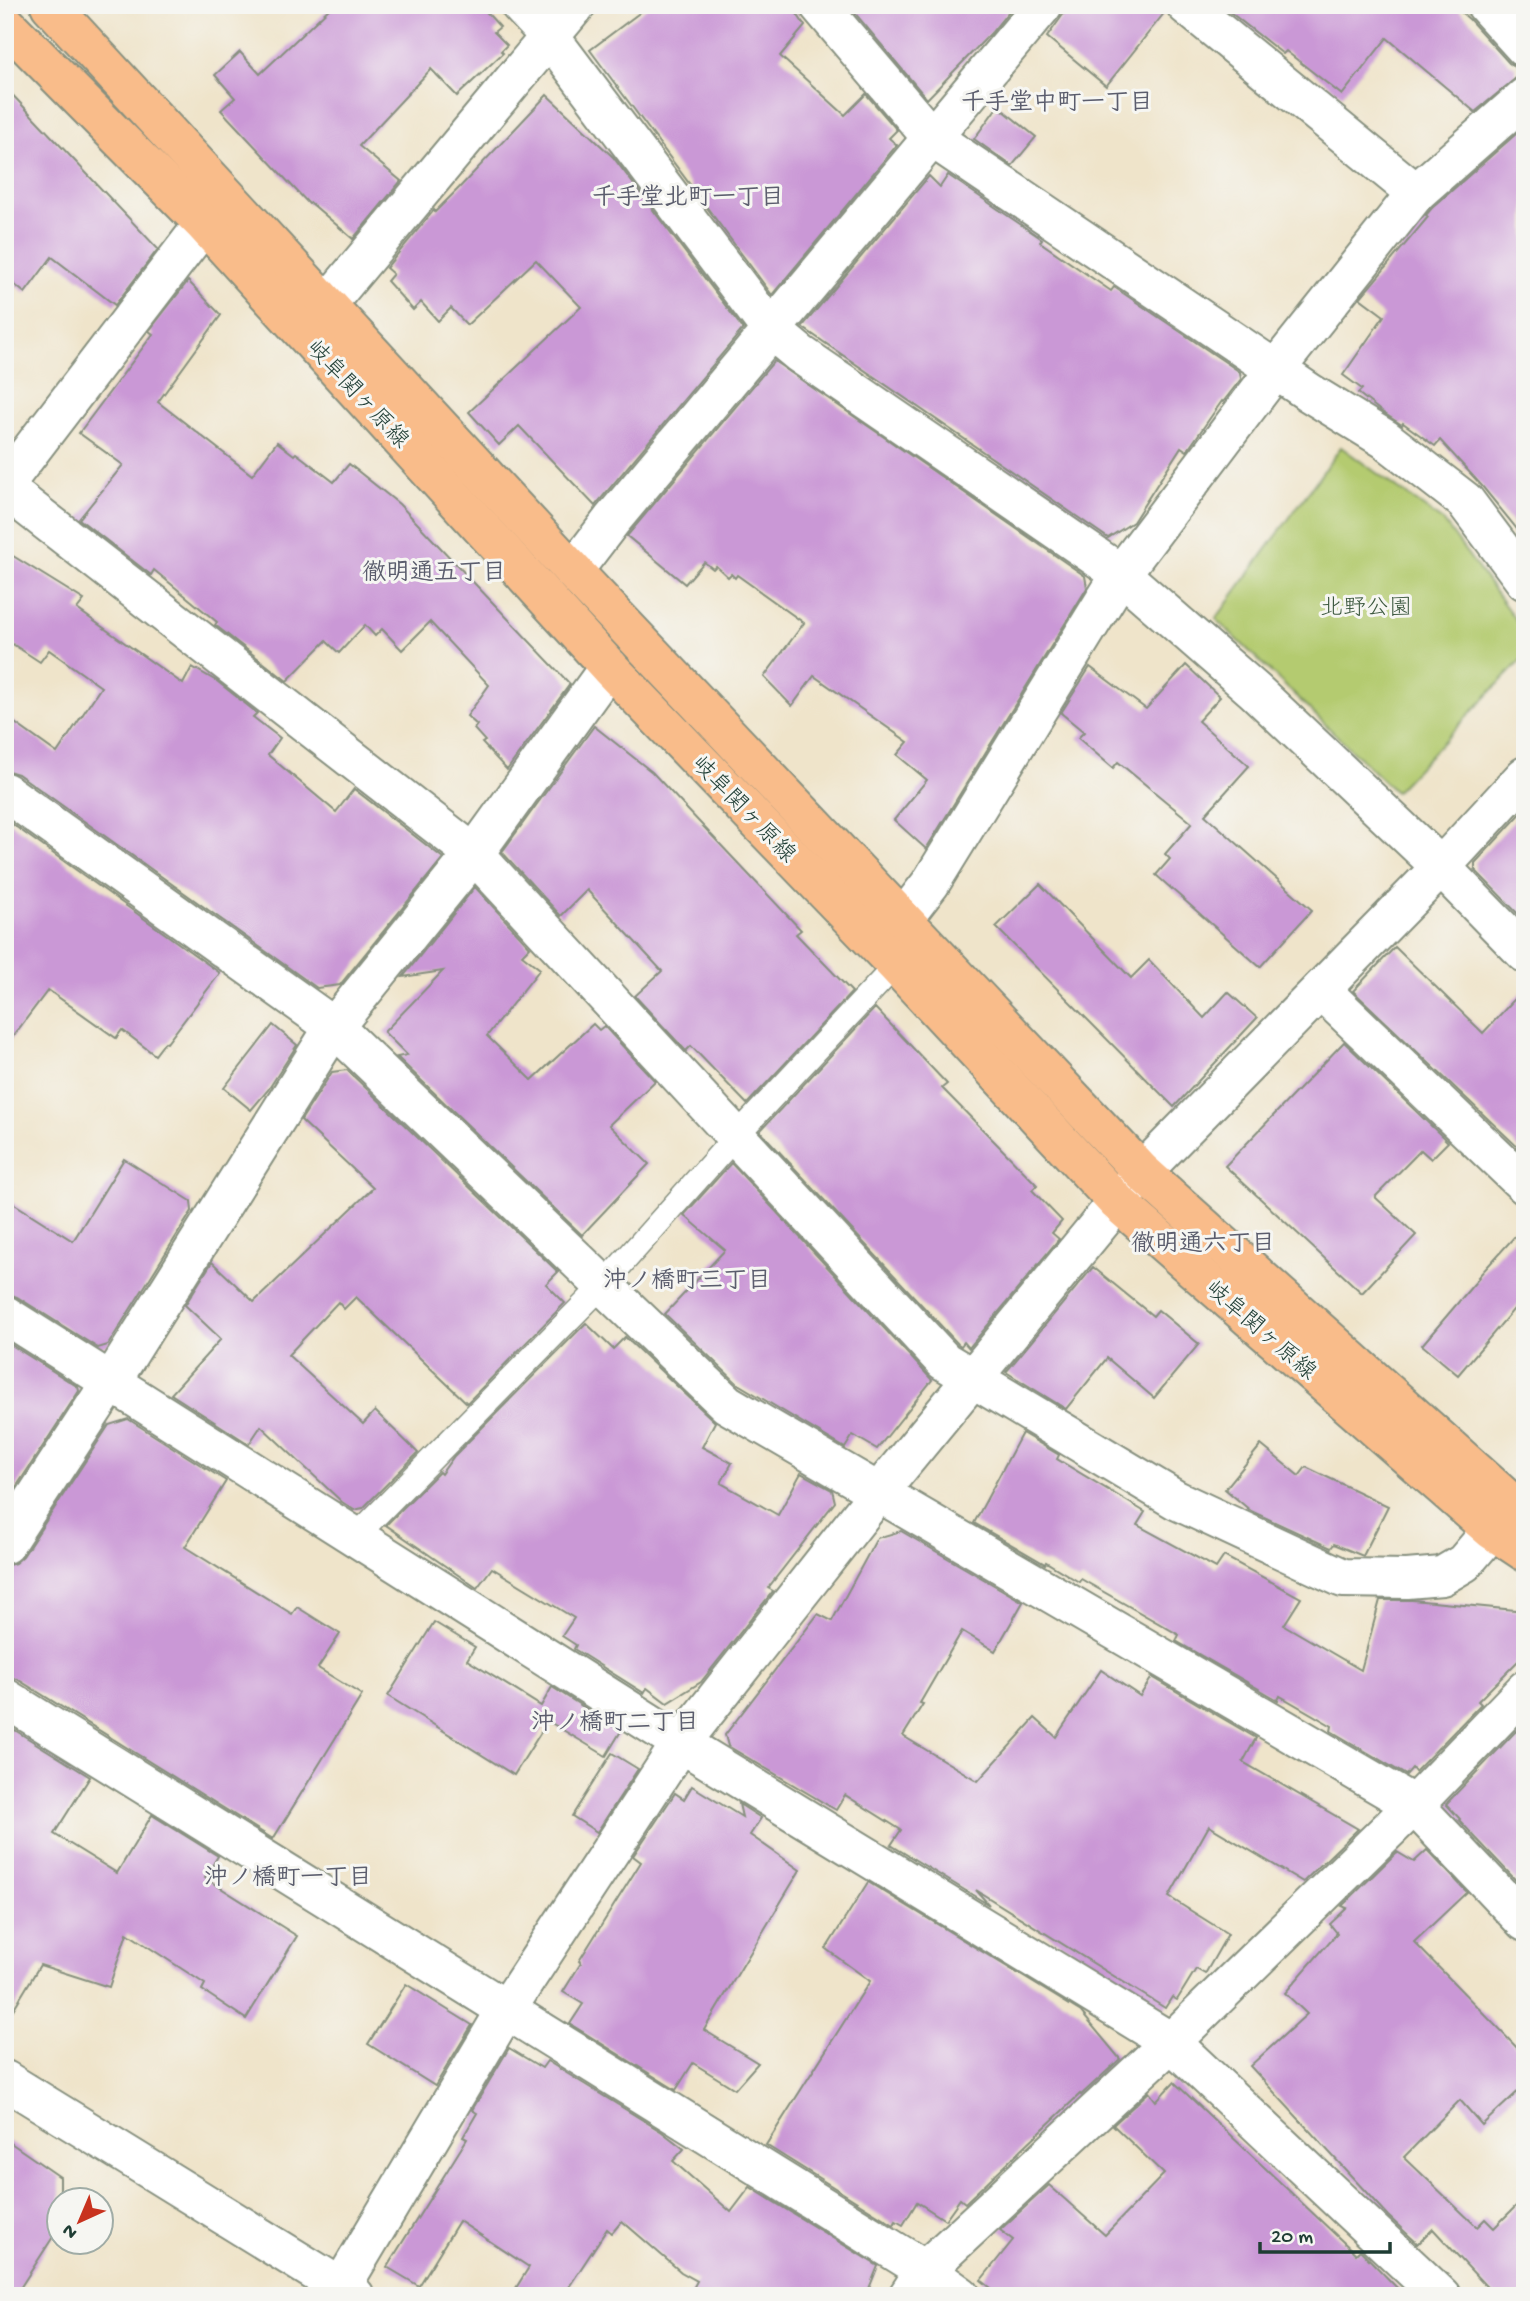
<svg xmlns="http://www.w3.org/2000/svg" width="1530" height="2301" font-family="'Gochi Hand','Klee One',sans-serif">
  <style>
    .green { fill: #b4cb70; stroke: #6a8452; stroke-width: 2 }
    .building { fill: #ca98d6 }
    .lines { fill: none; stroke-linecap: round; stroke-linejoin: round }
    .lane-casing { stroke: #87907f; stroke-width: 26 }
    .street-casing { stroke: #87907f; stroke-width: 42 }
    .primary-casing { stroke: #87907f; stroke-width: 42 }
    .lane { stroke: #fff; stroke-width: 23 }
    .street { stroke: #fff; stroke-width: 38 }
    .primary { stroke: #f9bc8a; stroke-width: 38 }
    .labels { text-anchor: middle; stroke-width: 6; stroke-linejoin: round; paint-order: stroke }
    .street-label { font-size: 23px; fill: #1f3d34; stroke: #f6f6f2 }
    .park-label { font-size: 23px; fill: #3d5940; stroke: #f6f6f2 }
    .neighbourhood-label { font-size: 24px; font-weight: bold; fill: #5b5d6d; stroke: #f6f6f2 }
  </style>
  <rect width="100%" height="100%" fill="#f6f6f2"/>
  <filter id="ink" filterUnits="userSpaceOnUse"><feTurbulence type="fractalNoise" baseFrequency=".0143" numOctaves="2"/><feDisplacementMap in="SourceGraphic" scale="14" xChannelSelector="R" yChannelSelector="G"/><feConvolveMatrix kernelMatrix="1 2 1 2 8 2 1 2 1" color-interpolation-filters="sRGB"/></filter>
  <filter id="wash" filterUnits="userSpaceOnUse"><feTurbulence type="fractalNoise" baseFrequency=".00686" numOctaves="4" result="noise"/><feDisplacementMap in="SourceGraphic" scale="28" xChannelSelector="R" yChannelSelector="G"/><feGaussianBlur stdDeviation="1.57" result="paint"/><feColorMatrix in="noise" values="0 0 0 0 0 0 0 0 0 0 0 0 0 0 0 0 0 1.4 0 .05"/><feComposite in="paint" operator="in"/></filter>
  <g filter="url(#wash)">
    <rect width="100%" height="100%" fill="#efe4ca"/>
    <path class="green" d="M1341,447L1444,522L1525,633V656L1395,792L1216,619Z"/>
    <g id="blocks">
      <g class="building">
        <path d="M333,5H480L500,27L494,32L507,45L501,51L503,53L457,96L431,69L359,146L401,181L353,239L311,203L309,204L221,110L235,98L215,75L240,52L260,74Z"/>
        <path d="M650,5H791L805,26L780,56L845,115L866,94L897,130L889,138L897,145L772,295L590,50Z"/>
        <path d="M848,5H1014L992,32L927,99Z"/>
        <path d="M1070,5H1165V12L1106,86L1047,37Z"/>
        <path d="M1221,5H1453L1470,20L1509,63L1516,68V78L1475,112L1387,38L1342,95L1286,51L1283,54Z"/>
        <path d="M5,87L158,249L115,305L52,257L25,293L5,277Z"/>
        <path d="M547,95L613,157L743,329L595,506L519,426L499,445L469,412L581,307L536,260L467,325L451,308L438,321L421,302L413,310L387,281L393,274L386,268L434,210L435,212L459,188Z"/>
        <path d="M998,106L1036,137L1012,166L974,139Z"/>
        <path d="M1525,126V539L1482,486L1440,440L1435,446L1403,423L1402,425L1382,412L1358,393L1362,389L1343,375L1384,316L1360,298L1428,217L1426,215L1432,208Z"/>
        <path d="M948,175L1042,239L1040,242L1111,291L1114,287L1240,372L1241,379L1223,402L1222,401L1187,451L1181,447L1133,522L1108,538L802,327L929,176L940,187Z"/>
        <path d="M188,281L221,315L158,402L252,475L277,442L294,455L296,453L334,482L349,464L399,504L570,684L507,770L482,743L485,741L474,729L477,725L467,716L489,685L430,622L402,650L382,629L375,636L365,625L339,653L326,641L287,681L215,625L217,622L154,570L151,575L79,519L123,465L79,433L153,334L149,331Z"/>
        <path d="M774,361L1085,576L1087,588L926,849L894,820L927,780L897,755L908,742L814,676L792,706L764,677L804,623L737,575L735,578L731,574L728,577L716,566L713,569L704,562L685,584L627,536Z"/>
        <path d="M5,551L84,600L77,609L183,684L192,667L218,682L257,713L253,717L280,738L268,755L336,812L354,789L443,858L340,985L317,988L18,774L5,770V716L57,753L101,687L49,650L40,662L5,639Z"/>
        <path d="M1186,665L1220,697L1198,721L1249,766L1205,815L1312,910L1260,967L1156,875L1170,859L1165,854L1192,823L1118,762L1113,768L1078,738L1084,732L1061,713L1090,667L1146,709Z"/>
        <path d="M594,726L652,772L801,930L796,934L852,992L747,1104L691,1046L686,1051L635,996L662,971L587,890L561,916L502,852Z"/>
        <path d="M1525,809V921L1475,870V863Z"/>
        <path d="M5,819L220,973L167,1043L165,1042L155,1055L122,1030L116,1038L48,990L5,1047Z"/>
        <path d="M1040,884L1131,978L1149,960L1204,1018L1228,992L1257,1018L1174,1107L996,927Z"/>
        <path d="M475,887L530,947L522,955L540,969L487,1036L532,1080L593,1024L599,1030L604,1026L655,1081L609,1125L649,1164L582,1235L397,1057L407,1055L384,1032L443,971L403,977Z"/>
        <path d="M1395,947L1483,1033L1525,988V1154L1353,991Z"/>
        <path d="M875,1008L947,1084L942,1088L1037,1185L1032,1190L1062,1221L1052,1233L1059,1239L969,1348L964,1342L961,1346L958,1344L760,1131Z"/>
        <path d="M273,1025L297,1045L268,1090L251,1110L224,1088Z"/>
        <path d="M1344,1042L1448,1142L1431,1159L1421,1150L1375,1197L1416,1235L1362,1293L1225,1166Z"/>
        <path d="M347,1070L558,1272L546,1284L565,1303L467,1403L356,1297L344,1309L338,1302L288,1355L363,1424L375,1411L418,1453L363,1508L354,1510L342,1502L261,1426L249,1444L171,1394L221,1339L185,1305L212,1262L254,1302L373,1188L301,1120L332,1072Z"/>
        <path d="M124,1159L191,1201L192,1211L108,1345L98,1348L17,1297L5,1293V1198L73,1241Z"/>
        <path d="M731,1163L932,1380L877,1449L853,1435L845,1448L738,1384L665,1314L725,1250L684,1215Z"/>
        <path d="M1525,1225V1296L1458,1375L1422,1345L1479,1278L1478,1277Z"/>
        <path d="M1093,1267L1153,1316L1158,1310L1199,1344L1154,1398L1107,1358L1066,1409L1006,1372Z"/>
        <path d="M586,1323L613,1349L625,1337L715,1422L702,1447L732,1463L721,1483L778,1515L801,1473L832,1490L835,1502L768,1588L773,1591L701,1682L667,1703L647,1688L644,1693L574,1649L576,1645L562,1636L574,1618L492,1568L477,1588L386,1525L439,1472L441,1474L454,1456Z"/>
        <path d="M5,1341L78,1387L79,1391L5,1504Z"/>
        <path d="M128,1419L226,1481L185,1547L292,1614L297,1607L340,1634L318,1668L362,1695L273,1839L17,1679L5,1676V1566L15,1563L23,1556L109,1425Z"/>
        <path d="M1022,1433L1059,1455L1057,1459L1145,1512L1137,1525L1216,1568L1224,1556L1301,1598L1284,1625L1361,1670L1380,1600H1412L1525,1611V1654L1478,1701L1481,1704L1415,1772L1412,1768L1406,1775L1331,1731L1332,1726L1280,1696L1278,1700L1176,1641L1179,1635L1081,1579L1079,1582L1046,1562L1045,1564L974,1523Z"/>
        <path d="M1261,1445L1299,1476L1306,1467L1388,1506L1363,1556L1334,1544L1331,1548L1251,1511L1225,1489Z"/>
        <path d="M901,1531L1023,1602L995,1651L962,1631L920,1703L923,1704L903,1736L978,1781L1035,1718L1056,1737L1101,1670L1140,1696L1152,1677L1256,1738L1243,1762L1358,1829L1303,1882L1209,1826L1169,1897L1228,1934L1205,1974L1196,1969L1177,2000L1172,1997L1165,2008L976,1890L989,1905L891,1845L901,1830L845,1795L836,1810L728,1746L725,1735L818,1614L832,1621L877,1538Z"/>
        <path d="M434,1622L475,1647L467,1660L541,1706L552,1687L621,1731L606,1756L548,1721L514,1775L388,1696Z"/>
        <path d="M5,1724L90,1777L54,1834L117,1873L152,1815L218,1856L205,1878L297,1936L246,2019L202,1990L205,1984L127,1933L109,1987L40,1965L5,2023Z"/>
        <path d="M1516,1731L1525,1738V1890L1459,1820L1460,1819L1446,1804Z"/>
        <path d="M612,1753L638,1769L597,1832L572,1816Z"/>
        <path d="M692,1786L742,1817L739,1804L761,1818L750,1835L800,1870L704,2030L758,2063L735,2089L693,2063L676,2090L570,2024L583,2004L563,1992L581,1963L579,1961L641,1862L633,1856L675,1793L684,1799Z"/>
        <path d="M1427,1850L1467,1892L1414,1942L1525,2056V2085L1482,2125L1460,2100L1404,2157L1477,2227L1485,2219L1494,2228L1525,2197V2296H1495L1433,2229L1418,2244L1388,2216L1250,2066L1307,2014L1285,1993L1337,1933L1330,1924L1347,1908L1342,1906L1397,1852L1414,1862Z"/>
        <path d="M868,1882L1081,2012L1120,2059L1081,2095L1080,2094L965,2203L960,2199L945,2220L917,2202L903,2225L896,2221L894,2225L766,2145L870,1981L826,1949Z"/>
        <path d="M406,1984L472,2025L435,2086L368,2044Z"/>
        <path d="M509,2048L542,2068L547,2061L662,2132L684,2149L673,2161L731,2212L750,2187L878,2266L866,2296H689L697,2281L681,2272L622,2221L612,2233L607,2229L563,2296H511L529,2267L459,2221L419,2286L387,2267L467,2139L463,2137L477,2113L472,2110Z"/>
        <path d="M1174,2082L1356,2254L1360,2250L1405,2296H1001L981,2280L1013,2240L1000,2230L1049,2185L1105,2235L1164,2174L1113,2125L1149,2092L1156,2101Z"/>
        <path d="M5,2139L60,2177V2226L15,2296H5Z"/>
      </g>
    </g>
  </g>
  <g filter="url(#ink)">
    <use href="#blocks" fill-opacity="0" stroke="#87907f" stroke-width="2"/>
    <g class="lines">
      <g class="lane-casing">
        <path id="lane" d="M356,1536L603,1285L736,1136L896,965"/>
      </g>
      <g class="street-casing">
        <g id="street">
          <path d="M520,5L550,37L771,330L800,354L1121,574L1255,691L1441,867L1525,953"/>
          <path d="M819,5L931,137L1310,393L1385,439L1465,501L1525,581"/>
          <path d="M1186,5L1416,193"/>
          <path d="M1486,5L1525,48"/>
          <path d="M327,304L576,5"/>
          <path d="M5,484L204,224"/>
          <path d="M5,489L474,854L944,1361L1176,1500L1343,1578L1407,1579L1442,1576L1464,1563L1492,1530"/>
          <path d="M573,571L612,520L1043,5"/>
          <path d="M5,792L334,1027L727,1404L1414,1805L1525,1922"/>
          <path d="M903,919L930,884L1121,574L1276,369L1416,193L1525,97"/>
          <path d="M1321,990L1525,1185"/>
          <path d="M5,1315L681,1743L1171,2042L1441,2296"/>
          <path d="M5,1544L111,1382L334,1027L474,854L609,667"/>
          <path d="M5,1698L925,2270L961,2296"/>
          <path d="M5,2080L355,2296"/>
          <path d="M336,2296L506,2010L681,1743L879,1492L1142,1172L1441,867L1525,776"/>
          <path d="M908,2296L925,2270L1171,2042L1414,1805L1525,1690"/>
        </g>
      </g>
      <g class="primary-casing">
        <g id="primary">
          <path d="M50,5L573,571L1142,1172L1512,1504L1525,1512"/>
          <path d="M5,23L204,224L609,667L896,965L1117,1202L1492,1530L1525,1552"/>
        </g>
      </g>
      <use href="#lane" class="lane"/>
      <use href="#street" class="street"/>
      <use href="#primary" class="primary"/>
    </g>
  </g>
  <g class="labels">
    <g class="street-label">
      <text transform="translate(359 393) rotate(47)" y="8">岐阜関ヶ原線</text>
      <text transform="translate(745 808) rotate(46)" y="8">岐阜関ヶ原線</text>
      <text transform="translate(1262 1329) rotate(41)" y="8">岐阜関ヶ原線</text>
    </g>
    <g class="park-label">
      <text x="1366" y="614">北野公園</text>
    </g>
    <g class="neighbourhood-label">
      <text x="1057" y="109">千手堂中町一丁目</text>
      <text x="688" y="204">千手堂北町一丁目</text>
      <text x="434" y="579">徹明通五丁目</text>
      <text x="1203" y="1250">徹明通六丁目</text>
      <text x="687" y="1287">沖ノ橋町三丁目</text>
      <text x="615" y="1729">沖ノ橋町二丁目</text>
      <text x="288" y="1884">沖ノ橋町一丁目</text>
    </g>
  </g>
  <rect width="1530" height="2301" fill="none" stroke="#f6f6f2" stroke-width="28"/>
  <g transform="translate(80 2221) rotate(224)"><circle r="33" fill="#f6f6f2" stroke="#a0aca6" stroke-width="2"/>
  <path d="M0-5L12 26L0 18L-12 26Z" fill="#c8321e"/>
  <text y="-10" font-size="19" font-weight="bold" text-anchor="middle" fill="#1f3d34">N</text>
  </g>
  <path d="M1260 2242v10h130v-10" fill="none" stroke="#1f3d34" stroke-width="3.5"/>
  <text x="1271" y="2242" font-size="21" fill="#1f3d34" stroke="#f6f6f2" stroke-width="5" paint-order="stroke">20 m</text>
</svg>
